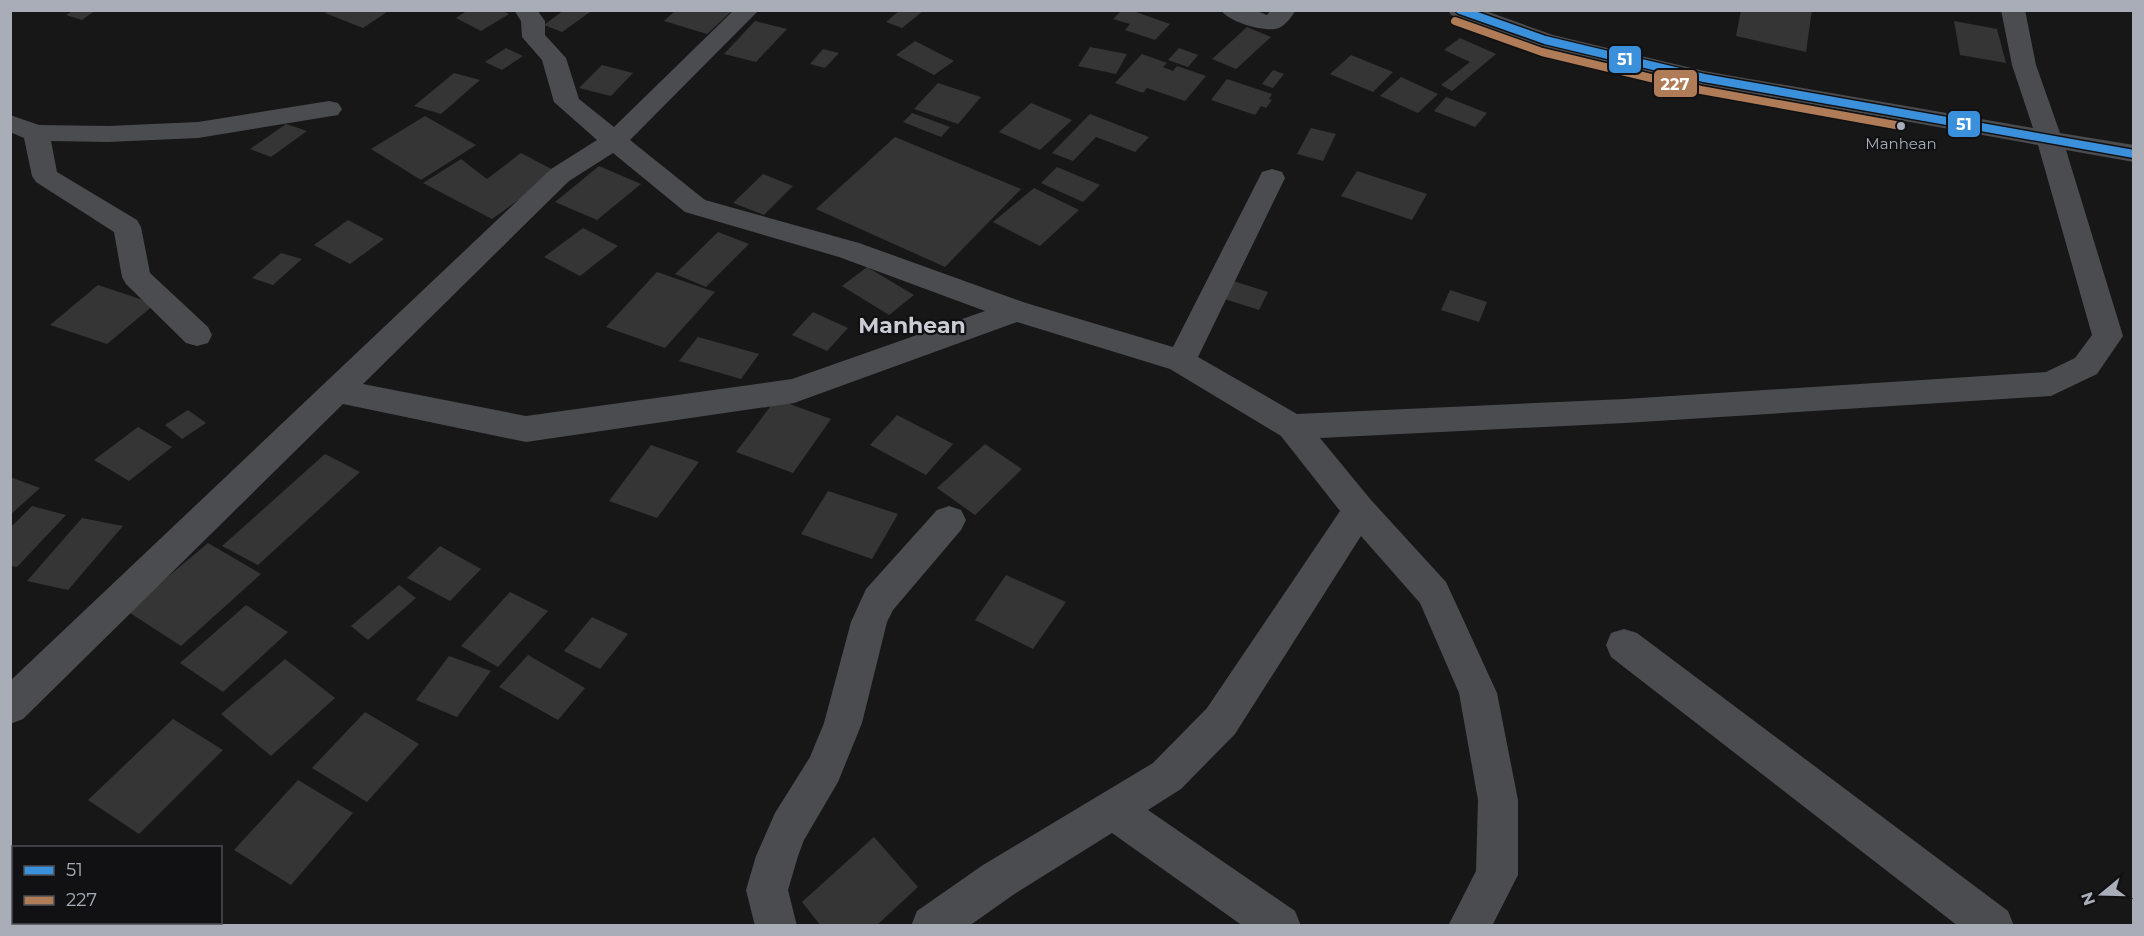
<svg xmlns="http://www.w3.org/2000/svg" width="2144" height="936" font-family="Montserrat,sans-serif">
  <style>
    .building { fill: #353536 }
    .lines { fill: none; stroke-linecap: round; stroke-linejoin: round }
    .minor { fill: #4b4c50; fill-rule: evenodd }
    .bus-1-casing { stroke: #111113; stroke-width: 11 }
    .bus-2-casing { stroke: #111113; stroke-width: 11 }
    .bus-1 { stroke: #3a90db; stroke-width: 8 }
    .bus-2 { stroke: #b07c57; stroke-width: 8 }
    .bus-dot { fill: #a8adb8; stroke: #111113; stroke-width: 2 }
    .labels { text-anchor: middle; stroke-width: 4.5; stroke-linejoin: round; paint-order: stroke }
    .far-bus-label { font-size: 15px; fill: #a8adb8; stroke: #111113 }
    .quarter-label { font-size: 22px; font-weight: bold; fill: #c9ccd4; stroke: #111113 }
    .line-badge { stroke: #111113; stroke-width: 2 }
    .badge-label { font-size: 16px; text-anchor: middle; font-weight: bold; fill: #fff }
  </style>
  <rect width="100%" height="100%" fill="#171717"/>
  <g class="building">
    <path d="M74,10H96L82,20L66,15Z"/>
    <path d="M329,10H390L363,28L325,13Z"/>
    <path d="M468,10H501L509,14L481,31L456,18Z"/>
    <path d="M564,10H586L590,12L562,32L544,25Z"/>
    <path d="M676,10H733L707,34L664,21Z"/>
    <path d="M900,10H924L902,28L886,22Z"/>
    <path d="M1122,10H1130L1170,24L1155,40L1125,30L1130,24L1113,19Z"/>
    <path d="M1741,10H1812L1806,52L1736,36Z"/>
    <path d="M755,21L787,29L756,62L724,54Z"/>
    <path d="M1954,21L1997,29L2006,63L1960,55Z"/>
    <path d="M1247,27L1271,37L1236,69L1212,59Z"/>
    <path d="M1460,38L1496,54L1452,91L1441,85L1470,62L1444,50Z"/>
    <path d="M915,41L954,61L934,75L896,55Z"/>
    <path d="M1090,47L1127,54L1116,74L1078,66Z"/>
    <path d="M506,48L523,56L502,70L485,62Z"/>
    <path d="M1179,48L1198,55L1188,67L1168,60Z"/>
    <path d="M823,49L839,53L825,68L810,64Z"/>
    <path d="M1142,54L1167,63L1163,67L1173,71L1177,66L1206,76L1185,101L1147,88L1143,93L1115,83Z"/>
    <path d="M1351,55L1393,72L1373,92L1330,74Z"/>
    <path d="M602,65L633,73L611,96L579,88Z"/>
    <path d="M1273,70L1284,74L1273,88L1262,84Z"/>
    <path d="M454,73L480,80L441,114L414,106Z"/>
    <path d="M1401,77L1438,94L1418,113L1380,96Z"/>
    <path d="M1227,79L1272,94L1269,99L1272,100L1266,108L1261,106L1255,115L1211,100Z"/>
    <path d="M938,83L981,97L958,124L914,109Z"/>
    <path d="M1446,97L1487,113L1475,127L1434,111Z"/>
    <path d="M1031,103L1072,120L1040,150L999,132Z"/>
    <path d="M912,113L950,127L941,137L903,122Z"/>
    <path d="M1090,114L1149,137L1135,152L1096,137L1073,161L1052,153Z"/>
    <path d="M425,116L476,145L421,180L371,149Z"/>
    <path d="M286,124L307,131L271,157L250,149Z"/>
    <path d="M1311,128L1336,134L1323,161L1297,154Z"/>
    <path d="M895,137L1021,189L945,267L816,209Z"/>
    <path d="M521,153L557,172L492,219L423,183L461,159L487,179Z"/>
    <path d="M599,166L641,184L597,220L555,202Z"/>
    <path d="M1057,167L1100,185L1083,202L1041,183Z"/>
    <path d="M1357,171L1427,194L1412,220L1341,196Z"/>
    <path d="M763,174L793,186L764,215L733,203Z"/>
    <path d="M1034,188L1079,210L1040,246L993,222Z"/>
    <path d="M348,220L384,239L350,264L314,245Z"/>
    <path d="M583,228L618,246L580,276L544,257Z"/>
    <path d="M718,232L749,244L706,287L675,274Z"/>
    <path d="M281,253L302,259L273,285L252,278Z"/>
    <path d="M867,267L914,295L889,315L842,286Z"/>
    <path d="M657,272L715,292L665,348L606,327Z"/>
    <path d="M1227,279L1268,292L1259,310L1218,297Z"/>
    <path d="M98,285L155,304L107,344L50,325Z"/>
    <path d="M1450,290L1487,302L1479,322L1441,310Z"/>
    <path d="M813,312L848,328L827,351L792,335Z"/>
    <path d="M698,337L759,354L741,379L679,361Z"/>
    <path d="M776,399L831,419L793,473L736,452Z"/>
    <path d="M188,410L206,423L182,439L165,425Z"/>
    <path d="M897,415L953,444L926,475L870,445Z"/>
    <path d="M138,427L172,447L129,481L94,460Z"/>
    <path d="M985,444L1022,469L975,515L937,488Z"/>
    <path d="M651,445L699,462L657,518L609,501Z"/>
    <path d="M325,454L360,472L258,565L222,546Z"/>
    <path d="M10,477L40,488L10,515Z"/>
    <path d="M828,491L898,514L872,559L801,534Z"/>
    <path d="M32,506L66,515L17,567L10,566V528Z"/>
    <path d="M82,518L123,526L68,590L27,581Z"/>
    <path d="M208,543L261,574L181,646L127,611Z"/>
    <path d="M440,546L481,569L450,601L407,578Z"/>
    <path d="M1006,575L1066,602L1033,649L975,620Z"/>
    <path d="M399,585L416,598L368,640L351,626Z"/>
    <path d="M510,592L548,611L498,667L461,646Z"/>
    <path d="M246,605L288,632L223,692L180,663Z"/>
    <path d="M592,617L628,634L600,669L564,651Z"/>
    <path d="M528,655L585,688L558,720L499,687Z"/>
    <path d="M449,656L491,671L457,717L416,700Z"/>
    <path d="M285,659L335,698L271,756L221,714Z"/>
    <path d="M365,712L419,744L367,802L312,768Z"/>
    <path d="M173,719L223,750L139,834L88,800Z"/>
    <path d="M298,780L353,813L291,885L234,850Z"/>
    <path d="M874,837L918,887L876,926H821L802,902Z"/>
    <path d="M10,887L14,888V922H43L41,926H10Z"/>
  </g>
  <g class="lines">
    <g class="minor">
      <path d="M514,10H537L545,21V35L566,58L579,99L614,127L734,10H759L630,140L705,200L859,243L1026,303L1173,347L1259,178L1262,172L1272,169L1282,172L1285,178L1198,357L1297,414L1625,399L2046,372L2075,358L2092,335L2038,145L1704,85L1537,45L1451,15L1448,10H1483L1553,35L1704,71L2033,128L2012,65L2001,10H2025L2036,65L2060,133L2134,145V162L2066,150L2123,336L2097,374L2051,396L1625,423L1320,438L1371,500L1446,582L1497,693L1518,800V875L1492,926H1448L1476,871L1478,800L1459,693L1420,603L1361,536L1235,734L1181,789L1148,810L1295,911L1301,926H1243L1112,833L1013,895L969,926H911L917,911L983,865L1153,763L1207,708L1340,511L1281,436L1170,369L1017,322L794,403L526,442L343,404L23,719L10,724V681L551,169L597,140L554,102L542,60L522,37L521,21ZM613,153L685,212L839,257L985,311L792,379L526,416L363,384L569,181Z"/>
      <path d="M1221,10H1254L1267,15L1271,10H1296C1292,16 1286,25 1279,28C1266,33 1228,22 1221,10Z"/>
      <path d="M329,101L338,103L342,109L338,115L198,138L108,142L51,141L57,172L137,220L141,227L150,273L208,327L212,335L208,343L197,346L186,343L126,284L122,277L114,232L36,182L32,176L24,138L10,132V115L39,125L108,126L198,122Z"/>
      <path d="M949,506L961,510L966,520L961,530L893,610L887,622L862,723L838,782L804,840L798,856L788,890L797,926H755L746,890L756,856L775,813L810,757L824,723L851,622L866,589L937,510Z"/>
      <path d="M1624,629L1637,633L2008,911L2014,926H1958L1611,657L1606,645L1611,633Z"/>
    </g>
    <g class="bus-1-casing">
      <path id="bus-1" d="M1460,10L1545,40L1704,78L2134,154"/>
    </g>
    <g class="bus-2-casing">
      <path id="bus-2" d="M1455,21L1542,52L1701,90L1901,126"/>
    </g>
    <use href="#bus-1" class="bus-1"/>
    <use href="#bus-2" class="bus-2"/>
  </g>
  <circle class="bus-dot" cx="1901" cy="126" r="5"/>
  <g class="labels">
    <g class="far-bus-label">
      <text x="1901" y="149">Manhean</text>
    </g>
    <g class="quarter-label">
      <text x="912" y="333">Manhean</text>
    </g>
  </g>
  <g class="line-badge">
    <rect x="1608" y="45" width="34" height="29" rx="6" fill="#3a90db"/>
    <rect x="1653" y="69" width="45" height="29" rx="6" fill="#b07c57"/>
    <rect x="1947" y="110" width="34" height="28" rx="6" fill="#3a90db"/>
  </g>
  <g class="badge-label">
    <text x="1625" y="65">51</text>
    <text x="1675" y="90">227</text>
    <text x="1964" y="130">51</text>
  </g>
  <rect width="2144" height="936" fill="none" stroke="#a8adb8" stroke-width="24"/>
  <rect x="12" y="846" width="210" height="78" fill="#111113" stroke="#4d4f55" stroke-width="1.5"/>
  <rect x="24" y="866" width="30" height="9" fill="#3a90db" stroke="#4d4f55" stroke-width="1.5"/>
  <text x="66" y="876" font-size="18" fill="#a8adb8">51</text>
  <rect x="24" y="896" width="30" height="9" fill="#b07c57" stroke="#4d4f55" stroke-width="1.5"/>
  <text x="66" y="906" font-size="18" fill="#a8adb8">227</text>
  <g transform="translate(2102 894) rotate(251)" stroke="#111113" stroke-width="4.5" paint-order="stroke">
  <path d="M0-4.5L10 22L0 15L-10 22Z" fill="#a8adb8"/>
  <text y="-9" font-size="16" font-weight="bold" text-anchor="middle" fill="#a8adb8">N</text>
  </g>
</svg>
